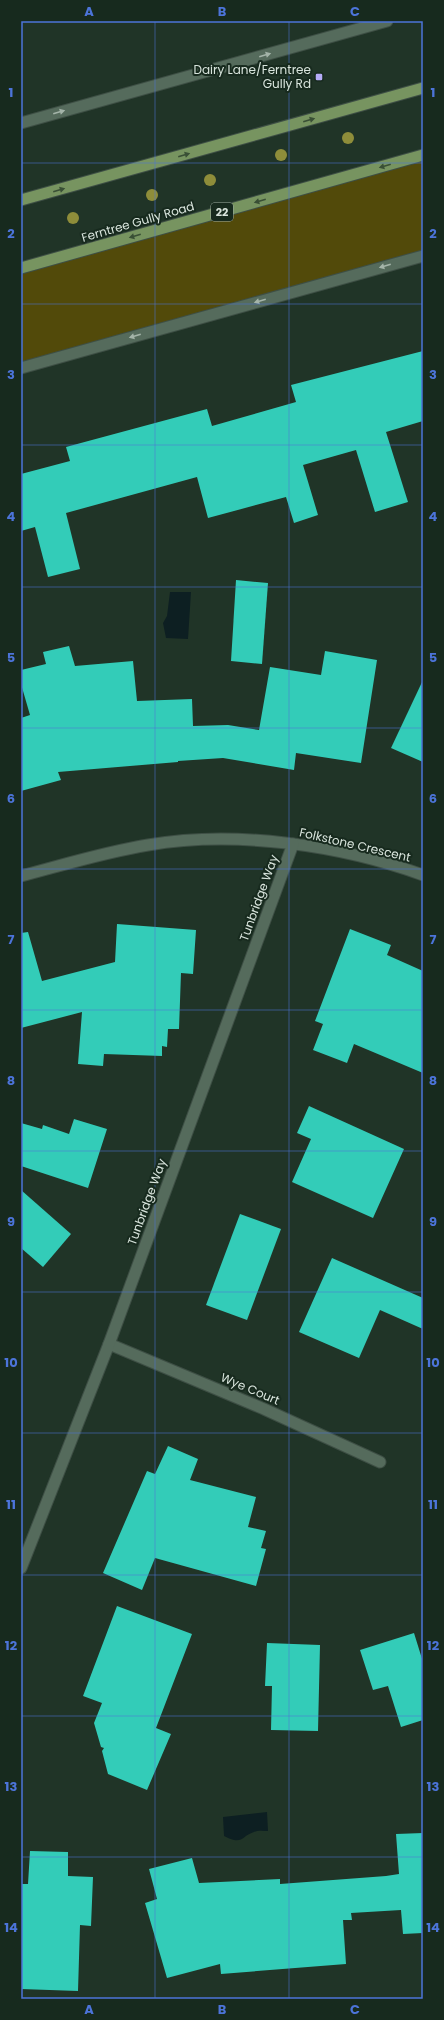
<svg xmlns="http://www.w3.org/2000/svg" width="444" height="2020" font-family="Poppins,sans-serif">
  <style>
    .green { fill: #524a0a }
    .water { fill: #0d1f22 }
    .building { fill: #33ccb8 }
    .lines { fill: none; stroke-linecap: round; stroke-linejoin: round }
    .service-casing { stroke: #3e4f45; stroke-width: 13 }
    .minor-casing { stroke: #3e4f45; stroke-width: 13 }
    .primary-casing { stroke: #3e4f45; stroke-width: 13 }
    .service { stroke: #556b5c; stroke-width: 11 }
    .minor { stroke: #556b5c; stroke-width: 11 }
    .primary { stroke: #779460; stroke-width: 11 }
    .tree { fill: #8e8d3a }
    .oneway { fill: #a4b4a9 }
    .oneway2 { fill: #394f35 }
    .grid { fill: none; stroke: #4c74d9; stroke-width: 1; stroke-opacity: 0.55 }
    .poi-dot { fill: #b6acf8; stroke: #172a1e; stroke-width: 1.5 }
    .labels { text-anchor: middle; stroke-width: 4; stroke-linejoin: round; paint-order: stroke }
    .shield { fill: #172a1e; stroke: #9eaca3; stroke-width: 1 }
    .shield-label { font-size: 11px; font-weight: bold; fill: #d8e4dc }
    .poi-label { font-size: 12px; fill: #d8e4dc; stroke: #172a1e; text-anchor: end }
    .street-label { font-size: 12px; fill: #d8e4dc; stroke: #172a1e }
    .neatline { fill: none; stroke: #4c74d9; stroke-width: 1.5 }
    .grid-label { font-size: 13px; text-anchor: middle; font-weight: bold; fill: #4c74d9 }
  </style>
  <rect width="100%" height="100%" fill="#203427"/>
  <path class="green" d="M423,155V256L21,368V268Z"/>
  <g class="water">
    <path d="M170,592H191L188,639L166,638L163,623L167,616Z"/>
    <path d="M267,1812L268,1831C264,1831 258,1830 254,1832C241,1836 243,1846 224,1836L223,1817Z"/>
  </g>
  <g class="building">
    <path d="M423,351V421L386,432L408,502L375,512L356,450L303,465L318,515L294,523L286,497L208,518L197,477L66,513L80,569L48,577L35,527L21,531V474L70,461L66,447L207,409L212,426L296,402L291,385Z"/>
    <path d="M236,580L268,583L262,664L231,661Z"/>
    <path d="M69,646L75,666L133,661L137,701L192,699L193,726L228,725L259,730L270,667L321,675L325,651L377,660L361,763L296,753L294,770L223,758L178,761V762L58,772L61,780L21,791V718L30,715L21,684V670L46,664L43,652Z"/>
    <path d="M423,680V762L391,748Z"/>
    <path d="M117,924L196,930L193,974L181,973L179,1029H168L167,1047L162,1046V1056L104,1054L103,1066L78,1064L82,1012L21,1028V933L28,932L42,981L115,962Z"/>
    <path d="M350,929L391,945L387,955L423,971V1073L354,1044L347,1063L313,1050L323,1024L315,1021Z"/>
    <path d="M309,1106L404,1149L373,1218L292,1182L311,1139L297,1133Z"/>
    <path d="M74,1119L107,1129L88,1188L21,1166V1123L42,1129L43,1125L69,1134Z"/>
    <path d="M21,1190L71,1234L43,1267L21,1248Z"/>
    <path d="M240,1214L281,1229L247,1320L206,1305Z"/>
    <path d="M332,1258L423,1298V1329L380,1310L359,1358L299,1332Z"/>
    <path d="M168,1446L198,1459L190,1480L256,1497L248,1527L266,1531L261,1548L266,1549L256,1586L155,1558L142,1590L103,1573L147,1471L155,1474Z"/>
    <path d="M117,1606L192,1634L156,1728L171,1734L147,1790L108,1774L102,1751L104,1748L101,1747L94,1723L102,1703L83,1696Z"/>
    <path d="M414,1633L423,1662V1720L401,1727L388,1686L373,1690L360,1650Z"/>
    <path d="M267,1643L320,1645L318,1731L271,1730L272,1686H265Z"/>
    <path d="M423,1833V1933L403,1934L401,1910L351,1913L352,1920H343L346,1964L221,1974L220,1964L167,1978L145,1903L157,1899L149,1869L192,1858L199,1883L280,1879V1884L386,1876L399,1874L396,1834Z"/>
    <path d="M30,1851L68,1852V1876L93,1877L91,1926L80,1925L78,1991L21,1989V1884H28Z"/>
  </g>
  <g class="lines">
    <g class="service-casing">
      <path id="service" d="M21,123L387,21"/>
    </g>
    <g class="minor-casing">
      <g id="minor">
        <path d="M21,368L423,256"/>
        <path d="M21,876C63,865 105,852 148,845C235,830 340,845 423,875"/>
        <path d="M109,1344L264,1409L380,1462"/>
        <path d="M21,1568L109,1344L293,844"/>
      </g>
    </g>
    <g class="primary-casing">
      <g id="primary">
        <path d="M21,200L423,88"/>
        <path d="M21,268L423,155"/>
      </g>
    </g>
    <use href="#service" class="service"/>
    <use href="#minor" class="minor"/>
    <use href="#primary" class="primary"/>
  </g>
  <g class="tree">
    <circle cx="348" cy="138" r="6"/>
    <circle cx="281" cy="155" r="6"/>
    <circle cx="210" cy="180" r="6"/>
    <circle cx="152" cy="195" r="6"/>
    <circle cx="73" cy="218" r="6"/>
  </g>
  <defs><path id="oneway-solid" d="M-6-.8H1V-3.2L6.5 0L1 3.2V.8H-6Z"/></defs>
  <g class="oneway">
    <use href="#oneway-solid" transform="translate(265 55) rotate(-16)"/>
    <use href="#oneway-solid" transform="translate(59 112) rotate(-16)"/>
    <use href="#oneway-solid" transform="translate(385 266) rotate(164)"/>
    <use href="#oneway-solid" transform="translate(260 301) rotate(164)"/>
    <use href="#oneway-solid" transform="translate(135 336) rotate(164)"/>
  </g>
  <g class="oneway2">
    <use href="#oneway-solid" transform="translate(309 120) rotate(-16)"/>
    <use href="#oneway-solid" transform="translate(184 155) rotate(-16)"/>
    <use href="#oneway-solid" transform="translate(385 166) rotate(164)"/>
    <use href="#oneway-solid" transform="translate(59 190) rotate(-16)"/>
    <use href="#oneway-solid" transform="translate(260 201) rotate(164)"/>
    <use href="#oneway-solid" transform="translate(135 236) rotate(164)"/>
  </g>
  <path class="grid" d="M155,21V1999M289,21V1999M21,163H423M21,304H423M21,445H423M21,587H423M21,728H423M21,869H423M21,1010H423M21,1151H423M21,1292H423M21,1433H423M21,1575H423M21,1716H423M21,1857H423"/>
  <rect class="poi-dot" x="315" y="73" width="8" height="8" rx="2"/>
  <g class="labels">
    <rect class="shield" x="211" y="203" width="22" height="18" rx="3"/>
    <g class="shield-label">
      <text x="222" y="216">22</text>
    </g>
    <g class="poi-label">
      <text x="311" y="74">Dairy Lane/Ferntree<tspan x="311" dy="14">Gully Rd</tspan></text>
    </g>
    <g class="street-label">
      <text transform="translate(138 222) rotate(-16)" y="4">Ferntree Gully Road</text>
      <text transform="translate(355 845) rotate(13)" y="4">Folkstone Crescent</text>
      <text transform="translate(259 898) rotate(-70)" y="4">Tunbridge Way</text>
      <text transform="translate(147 1202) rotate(-70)" y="4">Tunbridge Way</text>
      <text transform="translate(250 1389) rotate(23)" y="4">Wye Court</text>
    </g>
  </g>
  <rect width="444" height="2020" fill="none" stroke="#172a1e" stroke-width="44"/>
  <rect x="22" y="22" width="400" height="1976" class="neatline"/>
  <g class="grid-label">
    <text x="89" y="16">A</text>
    <text x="222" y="16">B</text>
    <text x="355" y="16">C</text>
    <text x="11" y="97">1</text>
    <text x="433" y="97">1</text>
    <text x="11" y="238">2</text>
    <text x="433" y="238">2</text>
    <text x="11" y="379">3</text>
    <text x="433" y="379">3</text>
    <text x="11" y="521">4</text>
    <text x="433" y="521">4</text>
    <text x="11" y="662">5</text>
    <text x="433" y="662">5</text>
    <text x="11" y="803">6</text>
    <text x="433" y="803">6</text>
    <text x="11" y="944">7</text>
    <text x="433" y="944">7</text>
    <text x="11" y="1085">8</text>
    <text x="433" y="1085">8</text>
    <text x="11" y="1226">9</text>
    <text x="433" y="1226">9</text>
    <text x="11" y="1367">10</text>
    <text x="433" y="1367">10</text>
    <text x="11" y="1509">11</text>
    <text x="433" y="1509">11</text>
    <text x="11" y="1650">12</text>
    <text x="433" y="1650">12</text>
    <text x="11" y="1791">13</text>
    <text x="433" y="1791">13</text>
    <text x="11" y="1932">14</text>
    <text x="433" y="1932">14</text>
    <text x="89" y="2014">A</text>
    <text x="222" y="2014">B</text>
    <text x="355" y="2014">C</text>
  </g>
</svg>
